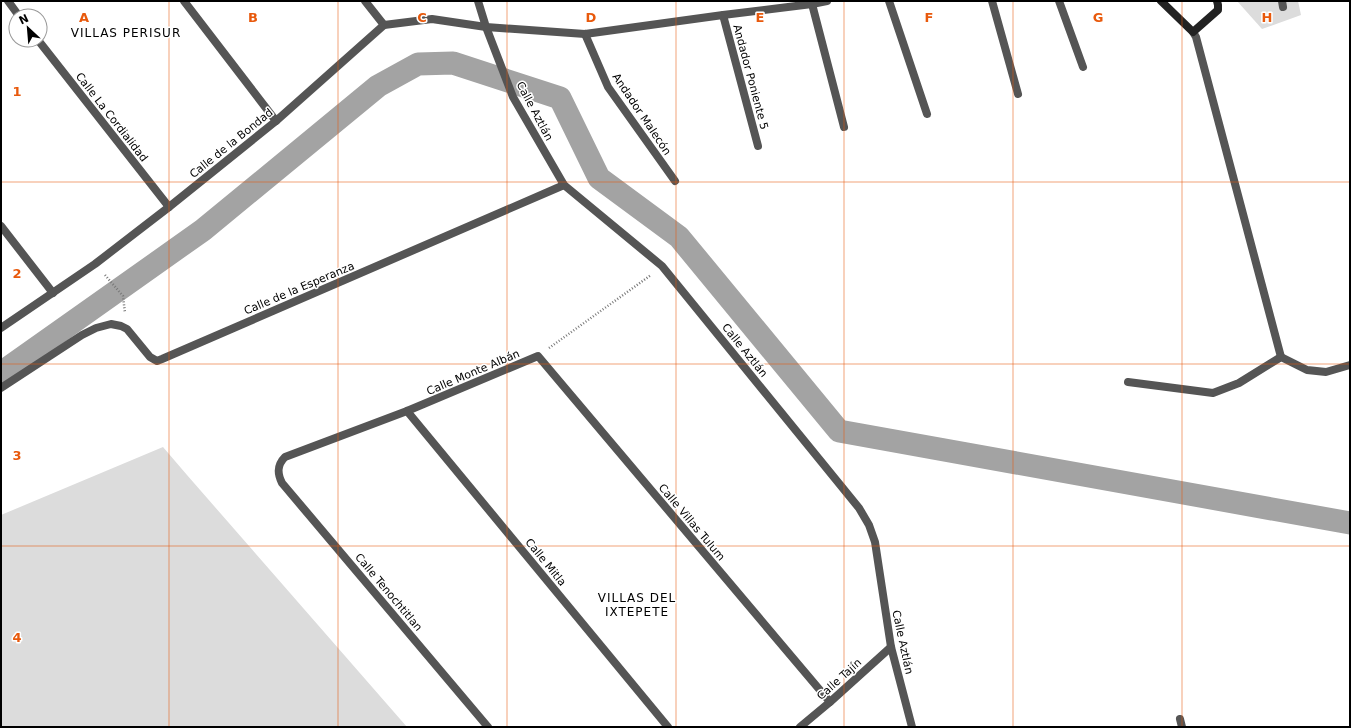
<svg xmlns="http://www.w3.org/2000/svg" width="1351" height="728" font-family="'DejaVu Sans',sans-serif">
  <style>
    .green { fill: #dcdcdc }
    .lines { fill: none; stroke-linecap: round; stroke-linejoin: round }
    .canal { stroke: #a3a3a3; stroke-width: 23 }
    .path { stroke: #777; stroke-width: 2.5; stroke-dasharray: 1 2; stroke-linecap: butt }
    .lane { stroke: #555; stroke-width: 8 }
    .street { stroke: #555; stroke-width: 8 }
    .secondary { stroke: #222; stroke-width: 8 }
    .grid { fill: none; stroke: #e8590c; stroke-width: 1; stroke-opacity: 0.55 }
    .labels { text-anchor: middle; stroke-width: 3; stroke-linejoin: round; paint-order: stroke }
    .street-label { font-size: 11px; fill: #000; stroke: #fff }
    .neighbourhood-label { font-size: 12px; letter-spacing: 1px; fill: #000; stroke: #fff }
    .grid-label { font-size: 13px; text-anchor: middle; font-weight: bold; fill: #e8590c; stroke: #fff; stroke-width: 3; stroke-linejoin: round; paint-order: stroke }
  </style>
  <rect width="100%" height="100%" fill="#fff"/>
  <g class="green">
    <path d="M1237,1H1298L1301,15L1262,29Z"/>
    <path d="M163,447L187,475L407,727H1V515Z"/>
  </g>
  <g class="lines">
    <path class="canal" d="M1,373L203,230L378,86L418,64L453,63L560,98L599,178L679,237L839,431L1350,523"/>
    <g class="path">
      <path d="M105,275L123,296L125,313"/>
      <path d="M549,348L651,275"/>
    </g>
    <g class="lane">
      <path d="M1193,32L1196,37L1281,357"/>
      <path d="M1128,382L1213,393L1239,383L1281,357L1307,370L1326,372L1350,365"/>
    </g>
    <g class="street">
      <path d="M8,1L19,16"/>
      <path d="M184,1L276,121"/>
      <path d="M365,1L384,25"/>
      <path d="M478,1L486,27L513,97L564,185L662,266L859,508L869,525L875,542L891,647L912,727"/>
      <path d="M889,1L927,114"/>
      <path d="M992,1L1018,94"/>
      <path d="M1059,1L1083,67"/>
      <path d="M1282,1L1283,7"/>
      <path d="M812,4L844,127"/>
      <path d="M723,15L758,146"/>
      <path d="M585,34L608,87L675,181"/>
      <path d="M38,40L169,207"/>
      <path d="M1,226L53,293"/>
      <path d="M1,328L95,264L169,207L276,121L384,25L432,19L486,27L585,34L723,15L812,4L827,1"/>
      <path d="M1,388L82,335L96,328L111,324L121,326L127,329L150,357L157,361L162,359L564,185"/>
      <path d="M407,411L668,727"/>
      <path d="M1180,719L1182,727"/>
      <path d="M488,727L282,483C277,473 277,465 285,457L407,411L538,356L830,702"/>
      <path d="M800,727L830,702L891,647"/>
    </g>
    <path class="secondary" d="M1161,1L1193,32L1218,10V5L1217,1"/>
  </g>
  <path class="grid" d="M169,1V727M338,1V727M507,1V727M676,1V727M844,1V727M1013,1V727M1182,1V727M1,182H1350M1,364H1350M1,546H1350"/>
  <g class="labels">
    <g class="street-label">
      <text transform="translate(751 77) rotate(75)" y="4">Andador Poniente 5</text>
      <text transform="translate(535 111) rotate(62)" y="4">Calle Aztlán</text>
      <text transform="translate(642 114) rotate(56)" y="4">Andador Malecón</text>
      <text transform="translate(112 117) rotate(52)" y="4">Calle La Cordialidad</text>
      <text transform="translate(231 143) rotate(-39)" y="4">Calle de la Bondad</text>
      <text transform="translate(299 288) rotate(-23)" y="4">Calle de la Esperanza</text>
      <text transform="translate(745 350) rotate(51)" y="4">Calle Aztlán</text>
      <text transform="translate(473 372) rotate(-23)" y="4">Calle Monte Albán</text>
      <text transform="translate(692 522) rotate(50)" y="4">Calle Villas Tulum</text>
      <text transform="translate(546 562) rotate(51)" y="4">Calle Mitla</text>
      <text transform="translate(389 592) rotate(50)" y="4">Calle Tenochtitlan</text>
      <text transform="translate(903 642) rotate(78)" y="4">Calle Aztlán</text>
      <text transform="translate(839 679) rotate(-42)" y="4">Calle Tajín</text>
    </g>
    <g class="neighbourhood-label">
      <text x="126" y="37">VILLAS PERISUR</text>
      <text x="637" y="602">VILLAS DEL<tspan x="637" dy="14">IXTEPETE</tspan></text>
    </g>
  </g>
  <g class="grid-label">
    <text x="84" y="22">A</text>
    <text x="253" y="22">B</text>
    <text x="422" y="22">C</text>
    <text x="591" y="22">D</text>
    <text x="760" y="22">E</text>
    <text x="929" y="22">F</text>
    <text x="1098" y="22">G</text>
    <text x="1267" y="22">H</text>
    <text x="17" y="96">1</text>
    <text x="17" y="278">2</text>
    <text x="17" y="460">3</text>
    <text x="17" y="642">4</text>
  </g>
  <rect width="1351" height="728" fill="none" stroke="#000000" stroke-width="4"/>
  <g transform="translate(28 28) rotate(334)"><circle r="19" fill="#ffffff" stroke="#999999"/>
  <path d="M0-3L7 15L0 10L-7 15Z" fill="#000000"/>
  <text y="-6" font-size="11" font-weight="bold" text-anchor="middle" fill="#000000">N</text>
  </g>
</svg>
